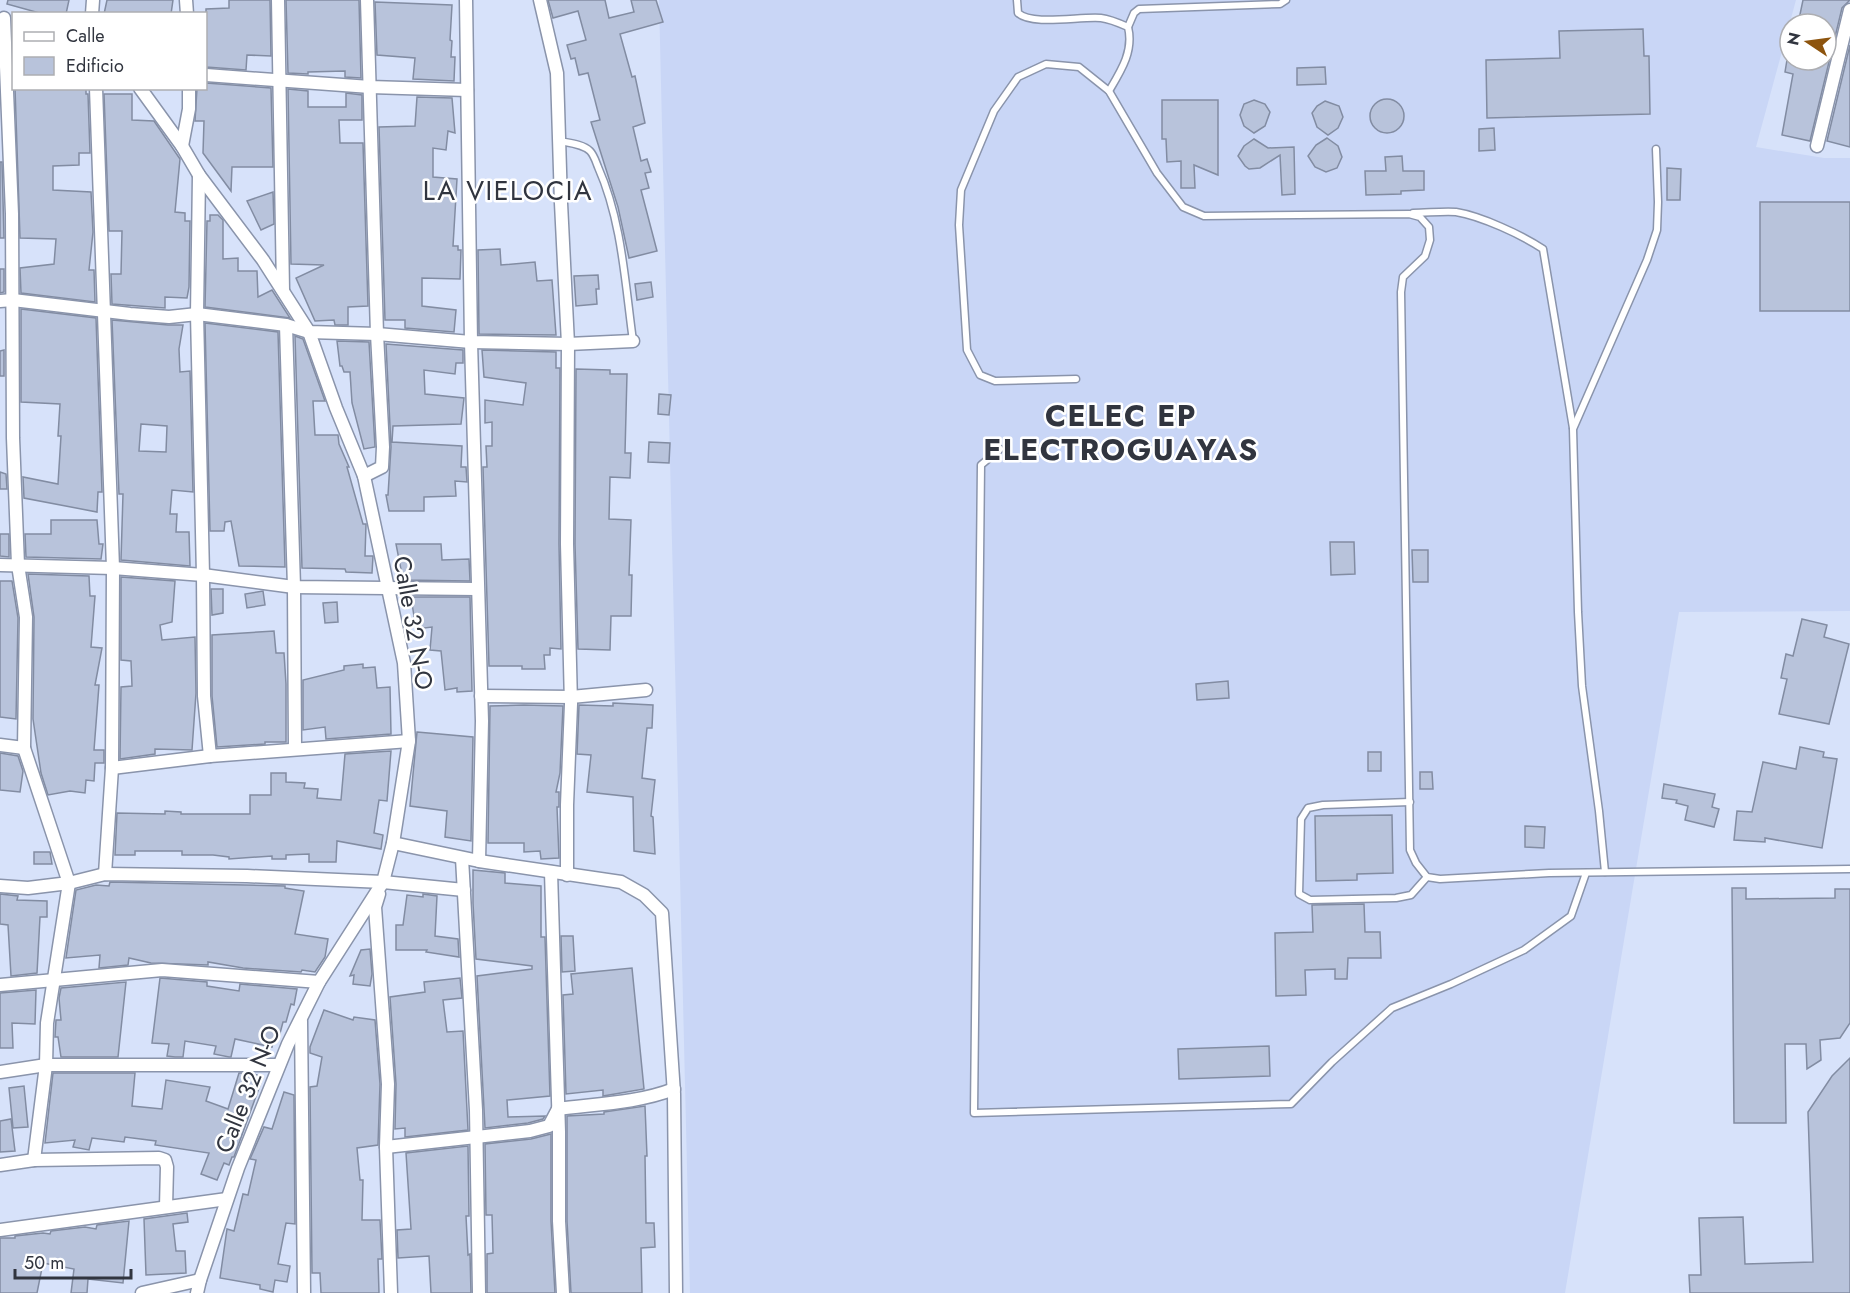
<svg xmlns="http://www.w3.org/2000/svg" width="1850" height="1293" font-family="Jost,sans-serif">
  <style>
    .built { fill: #c9d6f6 }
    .building { fill: #b8c3db; stroke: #828ca2; stroke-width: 1.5; fill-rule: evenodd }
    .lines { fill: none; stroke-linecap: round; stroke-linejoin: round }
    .lane-casing { stroke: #8a94ab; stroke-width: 9 }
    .street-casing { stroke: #8a94ab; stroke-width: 15 }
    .lane { stroke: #fff; stroke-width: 6 }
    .street { stroke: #fff; stroke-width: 12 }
    .labels { text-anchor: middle; stroke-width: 5; stroke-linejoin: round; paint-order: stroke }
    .street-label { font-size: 24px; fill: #31353f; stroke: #fff }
    .quarter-label { font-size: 27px; letter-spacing: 1.5px; fill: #31353f; stroke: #fff }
    .district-label { font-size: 30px; font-weight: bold; letter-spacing: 1.5px; fill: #31353f; stroke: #fff }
  </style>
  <rect width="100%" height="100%" fill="#d7e2fa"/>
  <path class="built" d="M659,0H1796L1756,147L1824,158H1850V611L1679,612L1565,1293H690Z"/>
  <g class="building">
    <path d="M8,0H69L66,14H43L7,4Z"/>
    <path d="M107,0H173L171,14H104Z"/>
    <path d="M229,0H270L271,56L247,55L246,70L206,67V9L229,8Z"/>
    <path d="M286,0H359L361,78L345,77V71L308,72V74L288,73Z"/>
    <path d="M548,0H605L609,18L634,12L631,0H656L663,22L620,34L632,77L635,76L645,123L633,127L641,161L647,159L651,172L645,173L649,188L641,190L657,251L629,258L618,207L591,122L600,120L588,73L579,75L575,58L571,59L567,45L586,40L578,11L553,18Z"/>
    <path d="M1803,0H1850L1842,8L1810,141L1782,135L1793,74L1785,72L1787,60H1826V24H1798Z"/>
    <path d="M375,2L452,5L450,40L452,41L451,57H455L454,81L413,79L415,58L377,55Z"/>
    <path d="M1643,29L1644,56H1649L1650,114L1487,118L1486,60L1560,58L1559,31Z"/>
    <path d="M1850,45V147L1827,141Z"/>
    <path d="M1325,67L1326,84L1297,85V68Z"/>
    <path d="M206,83L271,88L273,167H232L231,191L203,153L204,121H195L197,88H206Z"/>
    <path d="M15,88H86V94H88L90,153H79V165L53,166V190L91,192L93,232L89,270H94L95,302L21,293L20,268L54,264L56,239L20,238Z"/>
    <path d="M288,89L308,91V107H346V93L362,95V120H339L340,143H363L368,306L348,307V325H335L334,320L315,321L296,278L324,265L291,264Z"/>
    <path d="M104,94H132V120L154,121L180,159L175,212L185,213V221H190L189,287L187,298L165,297V308L112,304L111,274H121L122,231H109Z"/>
    <path d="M417,97L452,98L455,133L448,131L446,150L433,148V177L457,179L453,246H458V250H461L460,279L422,278V306L456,310L454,332L405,328V320H385L379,127L415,126Z"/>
    <circle cx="1387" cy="116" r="17"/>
    <path d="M1162,100H1218V175L1194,165L1195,188H1181V161L1167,162L1166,139H1162Z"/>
    <path d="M1254,100L1265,104L1270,112L1265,126L1254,133L1244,126L1240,115L1244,104Z"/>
    <path d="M1325,101L1339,106L1343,117L1338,128L1328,135L1317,127L1312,113L1317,106Z"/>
    <path d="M1494,128L1495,150L1479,151V129Z"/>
    <path d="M1327,138L1338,146L1342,157L1337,168L1326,172L1315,167L1308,156L1316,145Z"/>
    <path d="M1254,139L1268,148L1294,147L1295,194L1282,195L1280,155L1260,168L1249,169L1245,166L1238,156L1244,146Z"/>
    <path d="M1402,156L1403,171H1424V190L1401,191V194L1366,195L1365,171H1386L1385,157Z"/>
    <path d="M0,162H2L4,238H0Z"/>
    <path d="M1667,168L1681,169L1680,200H1667Z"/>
    <path d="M273,192L274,224L261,230L247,201Z"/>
    <rect x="1760" y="202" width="90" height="109"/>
    <path d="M210,215H218L223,220V259L238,258V271H257L258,297L272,290L290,318L205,307L207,221H210Z"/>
    <path d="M500,249L501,265L535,262L537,281L552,280L556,335L479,334L478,250Z"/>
    <path d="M0,269H4V292L0,293Z"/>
    <path d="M598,275L599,289H596L597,304L576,306L574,276Z"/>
    <path d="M651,282L653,297L637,300L635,284Z"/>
    <path d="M21,309L96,318L102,492H98L97,512L24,498L23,477L58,484L61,436H58L60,404L21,402Z"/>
    <path d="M112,320L168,325H183L179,349L180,372L190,371L193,492L172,490L170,514H177L176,532H189L190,566L121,560L123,494H119ZM141,424L167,426L166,452L139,451Z"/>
    <path d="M205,323L278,332L285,567L239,566L231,521L225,522L224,531H210Z"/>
    <path d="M295,336L303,339L325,401H313L315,435H338L339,444L349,467H347L363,524H366L365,556H373L372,573L346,572L345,569L302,568Z"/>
    <path d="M337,341L369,342L375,447L364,449L352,403L350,372H344L342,366H340Z"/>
    <path d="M386,344L463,350V363H456L455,374L424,370L425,394L464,398L461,424L393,426L392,442L462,446L461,467H466L467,482L455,481L456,496L424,497V511H389L386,495H388L391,447Z"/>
    <path d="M4,350V376H0V351Z"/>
    <path d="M482,350L556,352V368H560L559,544L561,649L550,648V655H544L545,669H522V666H489L483,467H487L486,446H492V422L485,423V400L523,405L526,383L484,377Z"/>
    <path d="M576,369L610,370V374H627L625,453H631L630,478L610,477L609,519L631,520L629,575H632L631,616H611L610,650L578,649L575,544Z"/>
    <path d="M659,394L671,395L669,415L658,414Z"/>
    <path d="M649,442L670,443L669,463L648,462Z"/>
    <path d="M0,472L6,474L7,489H0Z"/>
    <path d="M51,520H97L99,544H103L101,559L26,557L25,534H51Z"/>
    <path d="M0,534H9V557L0,556Z"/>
    <path d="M1330,542H1354L1355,574L1331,575Z"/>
    <path d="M396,544H441L442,560L469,559L470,581L403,580Z"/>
    <path d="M1412,550H1428V582H1413Z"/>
    <path d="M28,574L89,576L90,596H95L91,647L102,648L95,685H99L94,750H104V763H95L94,781L86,780L85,793L70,791L48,795L41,773L33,719L34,617Z"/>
    <path d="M121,577L175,581L172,622L160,625L162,640L195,637L196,693L192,750L155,749V754L120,759L121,687L132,686L131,661L121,660Z"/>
    <path d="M0,581H12L18,618L16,719L0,717Z"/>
    <path d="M211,589H223V613L212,615Z"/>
    <path d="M263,591L265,605L247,608L245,594Z"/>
    <path d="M411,597H470L472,691L457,692V688L445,690L441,651L430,650L432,627L416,629Z"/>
    <path d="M337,602L338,622L325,623L323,603Z"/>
    <path d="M1802,619L1827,625L1824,637L1849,644L1829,724L1779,714L1787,679L1781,678L1786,654L1793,656Z"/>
    <path d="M274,631L276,653H284L286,684V742H265V744L217,747L212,696V635Z"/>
    <path d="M363,664V668L375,667L377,688L390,687L391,734L326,739L325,727L303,730V680L344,670V666Z"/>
    <path d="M1228,681L1229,698L1197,700L1196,684Z"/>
    <path d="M613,703L653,705L652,728H647L642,778L655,780L651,816L653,817L655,854L634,851L633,797L587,792L591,755L577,754L579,705L613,706Z"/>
    <path d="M524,705L563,706L560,773L556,792H559V807H557L559,858L541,859L540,851L524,852V843H488L490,706Z"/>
    <path d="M417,732L473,737L471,841L445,837L447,811L410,806Z"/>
    <path d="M1800,747L1824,752L1823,757L1837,759L1822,848L1765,838V842L1734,840L1737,811L1752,812L1763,762L1796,769Z"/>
    <path d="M391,751L387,801L379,800L374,833L383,835L381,849L337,841L336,862H309V854L286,855V859H272V856L229,859V857L213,855H182V851H135V855H115L117,813L165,814V811L181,812V814H250V795H271V773H286V782L305,783L304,788L318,789L317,798L341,800L345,754Z"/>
    <rect x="1368" y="752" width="13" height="19"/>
    <path d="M0,753L18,756L23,771L20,792L0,790Z"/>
    <path d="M1420,772H1432L1433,789H1420Z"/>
    <path d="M1664,784L1715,794L1712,807L1719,809L1714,827L1685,820L1688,806L1676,803L1677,800L1662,798Z"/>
    <path d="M1392,815L1393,873L1357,874V880L1316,881L1315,816Z"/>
    <path d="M1525,826L1545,827L1544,848L1525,847Z"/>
    <path d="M34,852H50L52,864H34Z"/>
    <path d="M473,870L505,873V883L541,886V937H545L550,1096L507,1100L508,1117L545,1116L543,1119L528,1123L485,1128L477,976L532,969V966L476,959L473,903Z"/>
    <path d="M110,882L285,886V888L304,891L295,934L328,939L325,957L315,972L302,970L301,972L243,968L208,962V965L151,963L129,958L128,965L99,968L100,955L66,958L76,890L96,885L109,886Z"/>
    <path d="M1732,888H1746V899L1835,898V889H1850V1023L1840,1038L1820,1040L1821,1060L1807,1069L1806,1044H1785L1786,1123H1734Z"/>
    <path d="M0,894L18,896L17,900L47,901V917H40L37,973L11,976L8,925L0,924Z"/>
    <path d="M423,894L437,896L435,936L458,939L459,957L426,952L427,950H396V925H403L407,895L423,897Z"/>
    <path d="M1364,904L1365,932H1380L1381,958H1348L1347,979H1335V969L1305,970L1306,995L1276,996L1275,933L1313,932L1312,905Z"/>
    <path d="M561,936H573L575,971L562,972Z"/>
    <path d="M370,949L372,974L370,986L353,984L354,975L350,976L361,950Z"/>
    <path d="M632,968L644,1089L603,1096V1090L566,1094L563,995L573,994L571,974Z"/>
    <path d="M160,978L207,982V986L239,991L240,984L297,989L294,1005L291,1004L286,1022H283L279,1037L275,1036L272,1047L235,1039L231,1057H229L214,1054L216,1046L185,1041L183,1057H175L167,1056L169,1044L152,1043Z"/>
    <path d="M460,978L462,998L443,1000L447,1032L463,1031L468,1130L405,1137V1128L395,1129L396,1084L390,997L425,992L424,982Z"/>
    <path d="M126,982L118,1057H61L58,1037H55L56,1020H61L59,998L61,988Z"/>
    <path d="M36,990L35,1024L12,1023L13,1048H0V993Z"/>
    <path d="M324,1010L353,1020L354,1017L375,1020L380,1084L378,1145L357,1148L360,1180H363L362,1220H380L382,1259H378L379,1293H321L320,1273H312L310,1087L317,1086L322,1057L310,1053V1047Z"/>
    <path d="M1269,1046L1270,1076L1179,1079L1178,1049Z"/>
    <path d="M1850,1058V1293H1690L1689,1275H1701L1699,1218L1743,1217L1745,1264L1813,1262L1808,1112L1832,1076Z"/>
    <path d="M53,1073H135L132,1106L162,1109L166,1080L210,1087L206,1101L228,1109L239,1073H251L263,1077L234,1157H232L229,1165L224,1163L217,1180L201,1174L209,1153L155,1145L156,1141L125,1137L124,1142L92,1138L89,1150L73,1147L75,1140L45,1143Z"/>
    <path d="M24,1086L28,1127L13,1128L9,1088Z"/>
    <path d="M284,1092L294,1095L295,1224L286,1223L278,1264L290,1266L287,1282L275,1280L273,1292L260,1289V1285L220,1278L227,1229L234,1231L243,1194L248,1195L256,1160L250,1159L264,1127L272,1129Z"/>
    <path d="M645,1106L647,1156H645L646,1223H654L655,1247L641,1248L642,1293H571L567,1221V1116L604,1114V1112Z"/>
    <path d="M11,1119L15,1151L0,1152V1121Z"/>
    <path d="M551,1134V1221L555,1293H487V1254L493,1253L492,1215H486L485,1144L531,1139Z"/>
    <path d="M468,1146L469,1216H466L468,1255L470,1254L471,1293H431L429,1256L398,1258L397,1230L411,1229L406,1153Z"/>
    <path d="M187,1213L188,1222L173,1224L176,1251H185L186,1273L146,1275L144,1219Z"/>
    <path d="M129,1221L123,1283L88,1279L87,1293H71L74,1269L43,1263L37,1293H0V1238H15V1236L43,1233L50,1234L51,1231L85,1227L96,1229L97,1225Z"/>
  </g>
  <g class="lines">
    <g class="lane-casing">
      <g id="lane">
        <path d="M1017,0L1018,13C1032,26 1081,16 1101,18C1110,19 1119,23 1128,27C1134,51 1121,71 1109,91"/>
        <path d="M1128,27L1134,13L1139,9L1280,4L1286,0"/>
        <path d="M559,141C569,143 583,144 590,151C594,155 596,162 598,167C622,221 625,283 633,341"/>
        <path d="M1413,213C1427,213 1442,211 1456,212C1481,216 1522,235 1543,249L1573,428"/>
        <path d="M1076,379L995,381L980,375L967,350L959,225L961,190L994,111L1018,77L1046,64L1079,67L1109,91L1157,173L1183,207L1204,216L1409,214L1420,217L1429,227L1430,240L1425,256L1403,277L1401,292L1410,850L1416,863L1427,877L1440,879L1549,873L1850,869"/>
        <path d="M1000,449L981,465L974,1113L1291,1104L1332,1062L1392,1008L1451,984L1524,950L1571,916L1586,873"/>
        <path d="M1410,802L1323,805L1308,808L1301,819L1299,894L1310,900L1396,898L1411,895L1427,877"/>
        <path d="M1605,872L1599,811L1582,686L1578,612L1573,429L1647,260L1657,230L1658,202L1656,149"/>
      </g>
    </g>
    <g class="street-casing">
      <g id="street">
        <path d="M186,0L187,14"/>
        <path d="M278,0L283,290"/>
        <path d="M466,0L471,342L482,721L479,861"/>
        <path d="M540,0L557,73L561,203L568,344L567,544L571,704L567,805V875"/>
        <path d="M92,14L93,0"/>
        <path d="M4,18L12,214L13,438L18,565L26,617L24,748L69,883L47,1023L46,1065L34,1160"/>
        <path d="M206,75L370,87L467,90"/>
        <path d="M96,88L113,568L112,768L105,874"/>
        <path d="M140,88L182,146L199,175L263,260L309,332L336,408L364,476L404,663L409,741L393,843L383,882L319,982L288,1044L238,1168L200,1280L197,1293"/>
        <path d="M182,146L189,109V88"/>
        <path d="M1817,146L1850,10"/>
        <path d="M199,175L197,314L203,575L204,696L210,756"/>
        <path d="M0,301L13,300L130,314L169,317L197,314L286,325L309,332L377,334L471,342L568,344L633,341"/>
        <path d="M286,325L294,587L295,749"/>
        <path d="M364,476L382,467L383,447L377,334L367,0"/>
        <path d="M0,565L113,568L203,575L294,587L477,589"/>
        <path d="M481,696L571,697L646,690"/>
        <path d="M0,745L24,748"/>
        <path d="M112,768L210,756L409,741"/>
        <path d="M393,843L479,861L621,882L644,895L662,913L674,1094L676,1293"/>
        <path d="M462,858L476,1110L479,1293"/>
        <path d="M551,872L559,1132V1221L563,1293"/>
        <path d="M0,886L28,888L69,883L105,874L247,876L383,882L464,890"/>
        <path d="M379,894L375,907L388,1084L386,1147L391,1293"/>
        <path d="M0,985L162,970L319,982"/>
        <path d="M301,1021L304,1293"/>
        <path d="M0,1072L46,1065H279"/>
        <path d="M386,1147L530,1131L549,1126L558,1109C596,1104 638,1103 674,1089"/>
        <path d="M0,1165L34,1160L159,1158L165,1160L167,1167L166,1207"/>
        <path d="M0,1230L227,1199"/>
        <path d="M142,1293L200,1280"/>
      </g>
    </g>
    <use href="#lane" class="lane"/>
    <use href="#street" class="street"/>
  </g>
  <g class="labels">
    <g class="street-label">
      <text transform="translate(413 623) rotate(80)" y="8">Calle 32 N-O</text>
      <text transform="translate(248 1089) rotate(-68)" y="8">Calle 32 N-O</text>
    </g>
    <g class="quarter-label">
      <text x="508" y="200">LA VIELOCIA</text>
    </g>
    <g class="district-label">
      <text x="1121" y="426">CELEC EP<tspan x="1121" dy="34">ELECTROGUAYAS</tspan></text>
    </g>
  </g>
  <rect x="12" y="12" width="195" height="78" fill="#ffffff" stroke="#adaeb2" stroke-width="1.5"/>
  <rect x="24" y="32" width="30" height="9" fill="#ffffff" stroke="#adaeb2" stroke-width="1.5"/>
  <text x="66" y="42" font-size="18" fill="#31353f">Calle</text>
  <rect x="24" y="57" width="30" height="18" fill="#b8c3db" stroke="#adaeb2" stroke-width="1.5"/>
  <text x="66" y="72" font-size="18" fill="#31353f">Edificio</text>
  <g transform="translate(1808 42) rotate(283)"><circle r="28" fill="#ffffff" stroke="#adaeb2" stroke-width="1.5"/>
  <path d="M0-4.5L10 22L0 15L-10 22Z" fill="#8d540e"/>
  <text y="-9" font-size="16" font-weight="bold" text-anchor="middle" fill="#31353f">N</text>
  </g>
  <path d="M15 1269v9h116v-9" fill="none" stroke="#31353f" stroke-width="3"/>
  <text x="24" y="1269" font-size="18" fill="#31353f" stroke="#ffffff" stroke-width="4.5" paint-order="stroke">50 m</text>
</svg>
